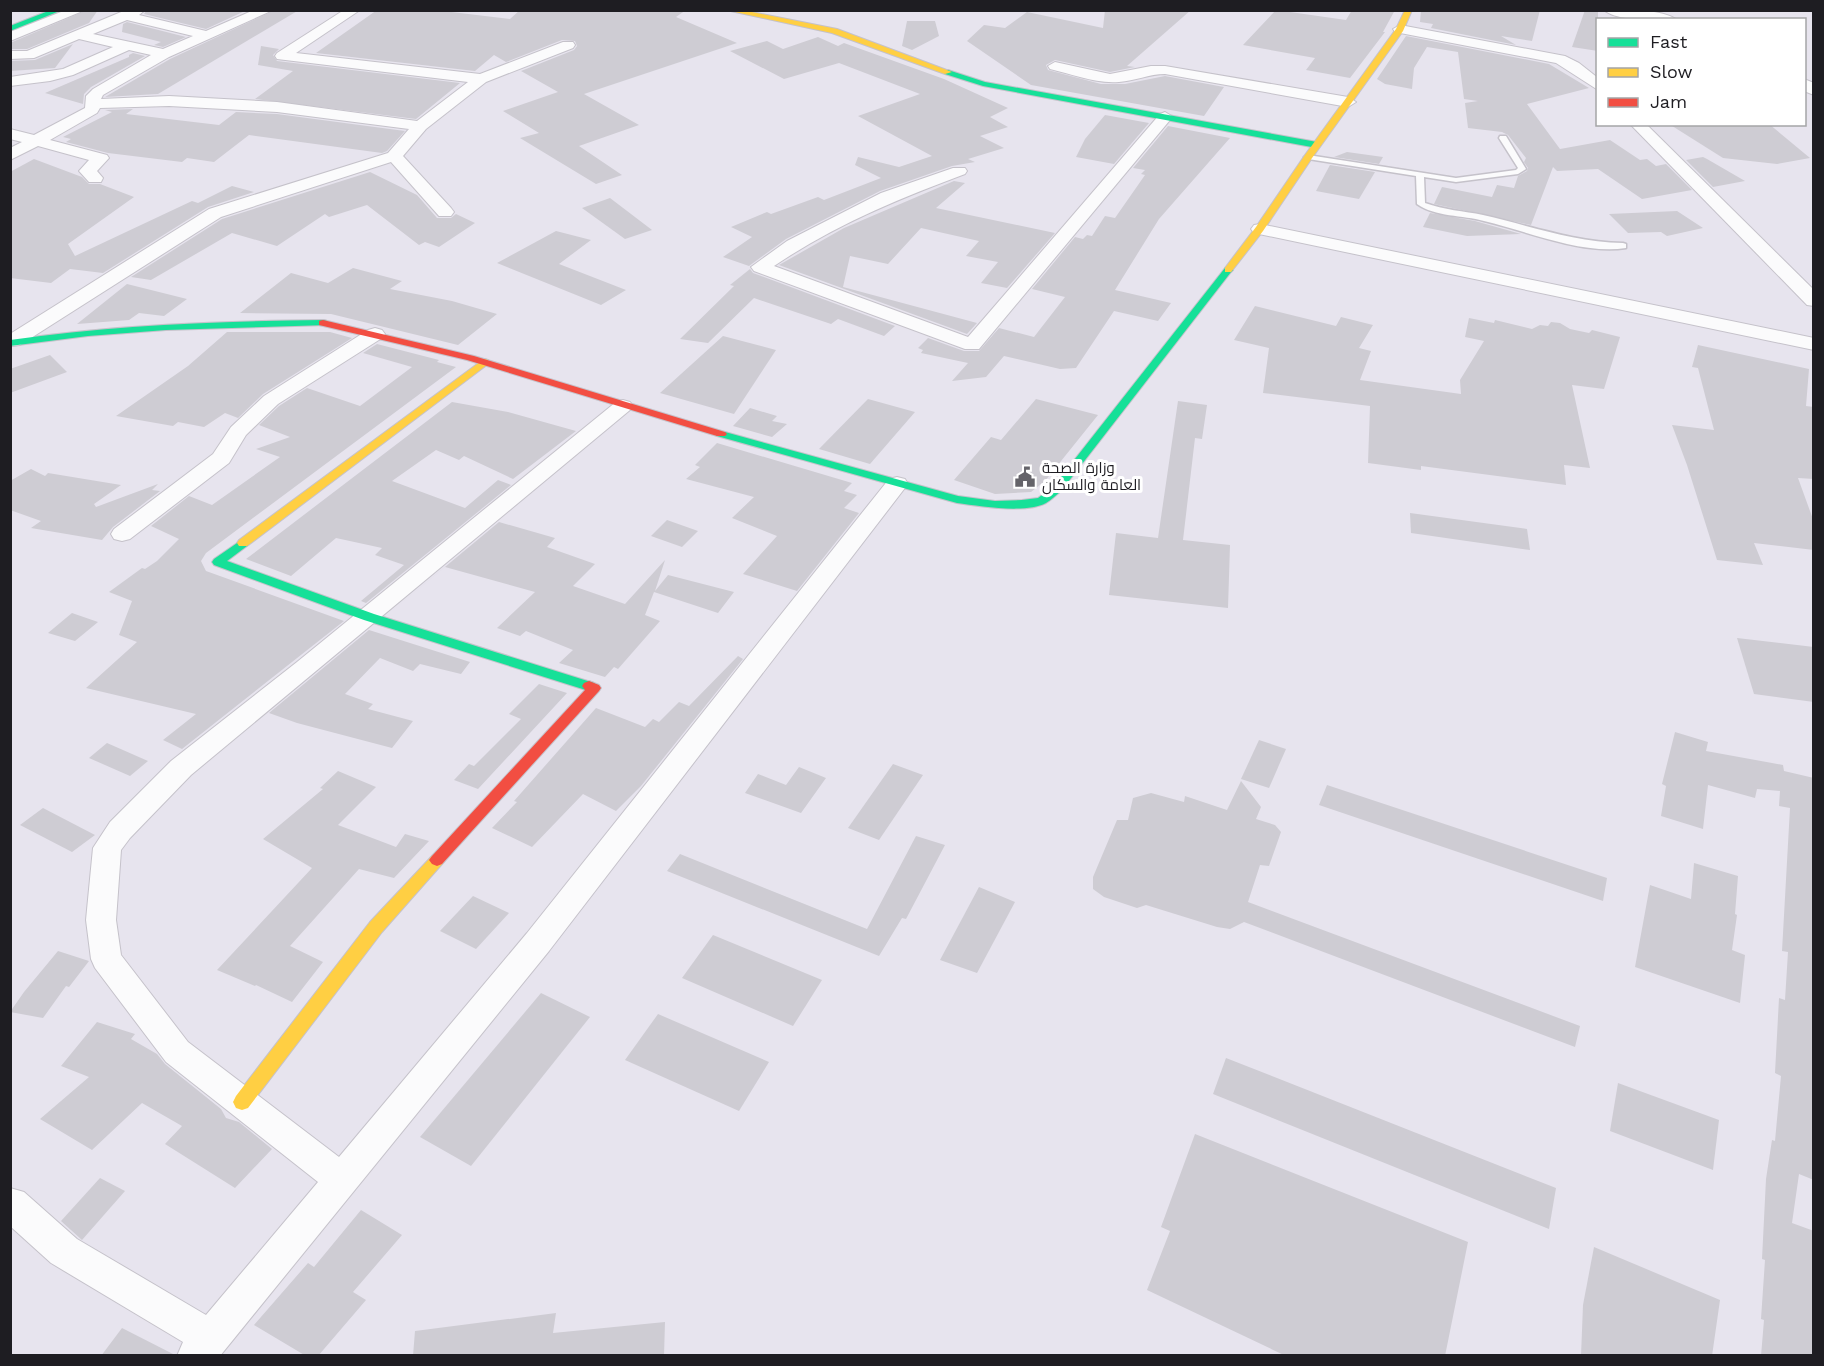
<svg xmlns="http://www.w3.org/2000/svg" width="1824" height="1366" font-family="'Work Sans',Cairo,sans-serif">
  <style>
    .building { fill: #ceccd3 }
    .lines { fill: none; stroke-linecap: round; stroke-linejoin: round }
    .lane-casing { stroke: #c5c2ca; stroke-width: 3 }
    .street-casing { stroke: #c5c2ca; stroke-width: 2 }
    .fast-casing { stroke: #c5c2ca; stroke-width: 2 }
    .slow-casing { stroke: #c5c2ca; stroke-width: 2 }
    .jam-casing { stroke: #c5c2ca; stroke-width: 2 }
    .lane { fill: #fbfbfc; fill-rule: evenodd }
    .street { fill: #fbfbfc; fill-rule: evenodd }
    .fast { fill: #16e098; fill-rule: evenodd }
    .slow { fill: #ffcf43; fill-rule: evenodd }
    .jam { fill: #f24e42; fill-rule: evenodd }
    .labels { text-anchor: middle; stroke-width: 6; stroke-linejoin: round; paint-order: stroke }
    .poi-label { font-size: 15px; fill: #1e1d22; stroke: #fff; text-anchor: start }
  </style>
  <rect width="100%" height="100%" fill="#e7e4ee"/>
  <g class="building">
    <path d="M87,10H98L89,23L27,49H10V43Z"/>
    <path d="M147,10H247L206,29L144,14Z"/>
    <path d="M275,10H299L158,94L105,97L170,59Z"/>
    <path d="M377,10H435L510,19L520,10H686L676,17L737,43L584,94L639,125L579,146L622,175L596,184L520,138L539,133L503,111L558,92L521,71L574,50L577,46L575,41L562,40L506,62L494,55L475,71L316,53Z"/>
    <path d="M1105,10H1191L1127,66L1135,67L1110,72L1055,60L1046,65L1048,70L1101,84H1125L1165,76L1224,87L1204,116L1031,85L967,41L984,25L1005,28L1027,12L1103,28Z"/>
    <path d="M1276,10L1346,20L1352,10H1395L1383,32H1385L1350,78L1306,70L1315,58L1243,45Z"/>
    <path d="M1421,10H1540L1532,41L1501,36L1516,45L1431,28L1433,24L1420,22Z"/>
    <path d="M1585,10H1598V51L1572,47Z"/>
    <path d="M907,21H935L939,36L912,50L902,46Z"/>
    <path d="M127,22L186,37L163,47L154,45L161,42L122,32L123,24Z"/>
    <path d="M1406,36L1549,64L1589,88L1527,104L1560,149L1610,140L1640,160L1647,159L1656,166L1666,164L1692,190L1642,199L1598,169L1557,171L1553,167L1531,225L1434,204L1442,187L1492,197L1497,185L1514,188L1518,176L1527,171L1528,168L1524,162L1526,158L1508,135L1502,132L1468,128L1465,103L1478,101L1464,99L1458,52L1427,47L1414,68L1412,89L1385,84L1377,79Z"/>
    <path d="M818,37L838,46L844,43L944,79L1008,108L990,117L1008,127L980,136L1004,148L968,159L975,162L952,166L880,191L786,239L749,266L723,257L752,237L731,227L767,212L771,214L818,197L824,200L881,178L855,165L858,157L899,167L932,156L858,116L920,94L839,63L784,79L730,51L767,41L783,49Z"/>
    <path d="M73,44L55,68L10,71V61L35,60Z"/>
    <path d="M261,46L279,49L273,55L277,61L460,83L416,119L255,99L293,71L258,65Z"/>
    <path d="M133,53L145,56L91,87L84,94L83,104L45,93L129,57V55Z"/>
    <path d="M133,109L126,114L219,125L236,112L277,114L405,131L387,151L382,153L249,135L214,162L187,158L182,162L108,153L66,142L71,139L63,137L112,112L105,110Z"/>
    <path d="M1105,115L1149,123L1114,164L1076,157L1085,139Z"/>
    <path d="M1669,124H1769L1810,158L1777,164L1723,158Z"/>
    <path d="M1168,126L1230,138L1159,219L1115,290L1171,303L1158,321L1114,311L1076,368L1060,369L1004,356L986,377L952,381L968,363L921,353L923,350L918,348L928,338L964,351H979L999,328L1034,337L1065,297L1032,289L1075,237L1083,239L1087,235L1092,236L1105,216L1115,218L1145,175L1141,174L1145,170L1133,168Z"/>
    <path d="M1347,152L1383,157L1379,164L1334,157Z"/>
    <path d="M1703,157L1707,159L1745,181L1713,187L1686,160Z"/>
    <path d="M34,159L82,177L89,184H100L134,197L68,244L75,256L192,201L198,203L232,186L254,192L208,207L103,273L70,269L51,283L10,278V172Z"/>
    <path d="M1330,165L1375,172L1359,199L1316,191Z"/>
    <path d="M370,172L417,195L437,218H451L456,214L475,223L439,247L425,242L419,245L367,205L329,217L325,214L277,246L232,233L151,280L131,277L222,219Z"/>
    <path d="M954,181L965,183L936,208L1055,233L1007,288L981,283L998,262L966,256L979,241L921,228L888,264L850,256L843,287L977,323L967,334L779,265L844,228Z"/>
    <path d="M610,198L652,230L625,239L582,208Z"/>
    <path d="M1677,211L1703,228L1667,236L1661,232L1628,233L1609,214Z"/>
    <path d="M1430,213L1475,221L1521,234L1467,236L1423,227Z"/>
    <path d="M556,231L591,240L559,264L626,290L601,305L497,263Z"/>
    <path d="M353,268L402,281L390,289L452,301L497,314L458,345L331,314L240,313L291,273L328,283Z"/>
    <path d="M750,269L753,273L895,326L884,336L838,319L831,324L754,298L708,343L680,339L734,286L730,285Z"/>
    <path d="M127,284L187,299L164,316L139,313L129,320L77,324Z"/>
    <path d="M1255,306L1336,326L1341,317L1373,325L1359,348L1371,351L1360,380L1461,394L1460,380L1484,341L1465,337L1469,318L1494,323L1495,320L1532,329L1540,325L1548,326L1551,322L1560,323L1570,329L1589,333L1592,330L1620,337L1604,389L1572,385L1590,468L1564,465L1566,485L1421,466V470L1368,463L1370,406L1263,393L1269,348L1234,340Z"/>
    <path d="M227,332H330L352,338L263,394L238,418L225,413L204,427L178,422L173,426L116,416L188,366Z"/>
    <path d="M723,336L776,350L734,414L660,393Z"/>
    <path d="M377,344L439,360L437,362L456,367L206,553L201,561L206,571L344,621L182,749L163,740L196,714L86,688L137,642L119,635L132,601L109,592L142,568L145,569L157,561L179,539L151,526L189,496L212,505L280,457L256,449L290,437L259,425L279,406L307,388L360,406L412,367L363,353Z"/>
    <path d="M1698,345L1809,369L1806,406L1814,407V479L1798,478L1814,522V550L1754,543L1763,565L1717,560L1687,465L1672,425L1714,430L1698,368L1692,367Z"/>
    <path d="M50,355L67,372L10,393V369Z"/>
    <path d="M868,399L915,412L870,464L819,449Z"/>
    <path d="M1036,399L1098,415L1045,481L1031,492L995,494L954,480L991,437L1001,440Z"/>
    <path d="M1178,401L1207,405L1202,439L1195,438L1183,540L1230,545L1228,608L1109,595L1116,533L1158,538Z"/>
    <path d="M452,402L508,412L576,431L513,479L464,456L459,460L436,450L392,481L465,508L498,480L511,485L366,603L361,601L404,565L375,555L382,548L336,538L291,576L246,559Z"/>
    <path d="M750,408L777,416L772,421L787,424L772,437L733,426Z"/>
    <path d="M717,443L852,483L844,491L857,495L844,508L859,513L797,591L743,574L777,536L732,518L754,497L686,479L700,467L695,465Z"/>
    <path d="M31,469L45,476L48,473L121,485L94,504L96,507L158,484L152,490L160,491L113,527L102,540L31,528L41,521L10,510V481Z"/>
    <path d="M1410,513L1527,529L1530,550L1411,533Z"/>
    <path d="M667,520L698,531L682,547L651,536Z"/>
    <path d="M499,522L555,538L547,547L595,564L573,586L625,604L665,560L655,591L668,575L734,592L718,613L654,592L645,615L660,621L618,669L614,667L605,677L559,663L573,650L526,631L520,636L497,628L535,592L445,567L392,611Z"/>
    <path d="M72,613L98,622L75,641L48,633Z"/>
    <path d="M369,630L470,662L461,674L420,664L413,671L380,658L345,694L373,704L368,709L413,721L392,748L297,723L269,713Z"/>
    <path d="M1737,638L1814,647V702L1754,694Z"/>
    <path d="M738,656L743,659L641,786L616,811L583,794L532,847L492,828L517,802L514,801L596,708L645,727L653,719L659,722L679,702L689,706Z"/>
    <path d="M539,684L567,693L478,789L454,780L469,764L474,766L521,719L509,714Z"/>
    <path d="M1675,732L1708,742L1706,751L1783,765L1784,771L1814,778V1180L1799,1174L1792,1223L1814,1231V1356H1761L1764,1320L1761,1319L1765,1260L1762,1259L1766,1179L1772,1140L1775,1141L1781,1076L1775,1073L1779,998L1785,1000L1788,952L1782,951L1790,808L1779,806L1780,791L1757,789L1755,798L1708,785L1703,829L1661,816L1666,786L1662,784Z"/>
    <path d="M1259,740L1286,749L1269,788L1241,779Z"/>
    <path d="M107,743L148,761L130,776L89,758Z"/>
    <path d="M893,764L923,775L879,840L848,828Z"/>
    <path d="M799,767L826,778L801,813L745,793L758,774L786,785Z"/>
    <path d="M338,771L376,787L338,825L396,847L405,834L429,841L394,878L359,869L290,946L323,962L292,1002L256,985L255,986L217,970L312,868L263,839L323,789L320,788Z"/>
    <path d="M1241,781L1261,807L1256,819L1275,825L1281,832L1269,866L1260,865L1248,902L1580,1026L1575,1047L1244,922L1230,929L1217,927L1146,905L1137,908L1104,897L1093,889V877L1117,820H1128L1133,798L1151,793L1184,802L1185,796L1227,810Z"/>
    <path d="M1327,785L1607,878L1603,901L1319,805Z"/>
    <path d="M43,808L95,835L72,852L20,825Z"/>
    <path d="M916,836L945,845L906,919L902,918L879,956L667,871L680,854L867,929Z"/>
    <path d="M1694,863L1738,876L1735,914L1737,915L1732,950L1745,955L1740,1003L1635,967L1650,885L1691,899Z"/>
    <path d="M979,887L1015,902L977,973L940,960Z"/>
    <path d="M473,896L509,913L476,949L440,931Z"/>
    <path d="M713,935L822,980L793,1026L682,978Z"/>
    <path d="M58,951L89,961L69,987L66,986L43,1018L10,1012L24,992Z"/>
    <path d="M541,993L590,1017L471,1166L420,1137Z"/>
    <path d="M658,1014L769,1062L739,1111L625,1060Z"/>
    <path d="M97,1022L135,1034L131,1039L157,1054L165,1064L221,1109L226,1118L239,1122L272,1149L235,1188L165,1144L182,1126L142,1103L92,1150L40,1119L89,1077L61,1066Z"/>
    <path d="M1226,1058L1556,1188L1549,1229L1213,1094Z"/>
    <path d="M1618,1083L1719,1120L1713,1170L1610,1131Z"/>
    <path d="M1195,1134L1468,1242L1445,1356H1286L1147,1290L1170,1231L1161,1227Z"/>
    <path d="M100,1178L125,1191L82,1240L61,1221Z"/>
    <path d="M361,1210L402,1235L353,1292L366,1300L318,1356H306L254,1325L308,1263L314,1267Z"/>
    <path d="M1594,1247L1720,1300L1712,1356H1581L1583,1305Z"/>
    <path d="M556,1313L553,1333L665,1322L664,1356H413L415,1331Z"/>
    <path d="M122,1328L175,1355V1356H101Z"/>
  </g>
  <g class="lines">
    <g class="lane-casing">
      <path id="lane" d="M1500,136H1506L1526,169L1518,174L1456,182L1424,177L1425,203C1444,210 1464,211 1483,215C1531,226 1574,242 1623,243L1626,244V248C1582,255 1527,231 1484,221C1463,215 1435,217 1417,204L1416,176L1308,159L1304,157L1308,155L1456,178L1516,170L1518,168L1499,138Z"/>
    </g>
    <g class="street-casing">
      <g id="street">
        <path d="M66,10H85L10,41V32Z"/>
        <path d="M126,10H145L139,15L206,31L254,10H273L169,57L103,95L101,99L169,96L277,102L417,121L468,82L277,59L275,56L277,53L344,10H360L296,53L480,74L563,42H573L575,45L573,48L486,82L426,129L403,156L451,208L454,212L451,216H439L391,162L221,217L20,345L10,346V334L209,209L388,153L409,129L277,112L169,106L100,108L97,113L50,140L107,155L109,158L97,171L103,178L101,182H89L79,171L89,160L38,146L10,160V148L22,142L10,139V129L34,135L85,108L86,96L93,89L151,55L129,50L73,75L50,81L10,86V77L63,69L113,47L79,39L34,58L10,59V51H27ZM127,20L193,36L163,49L93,34Z"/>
        <path d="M1604,10C1622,10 1662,8 1677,20C1658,20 1618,22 1604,10Z"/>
        <path d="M1400,25L1565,56L1579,63L1598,78V90L1556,63L1395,32L1393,29Z"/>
        <path d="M1055,62L1110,74L1151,66H1165L1348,97L1356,102L1348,107L1165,74C1149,74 1135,81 1119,82C1096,84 1072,74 1050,69L1048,66Z"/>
        <path d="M1804,79L1814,83V95L1804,91Z"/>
        <path d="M1165,112L1173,117L1170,120L979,349H965L754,271L751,267L787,241L881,193L953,168H965L967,171L965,174C898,199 833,226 774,266L968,337L1160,114Z"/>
        <path d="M1630,124H1646L1814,290V306L1807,305Z"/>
        <path d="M1260,224L1814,338V350L1254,233L1251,229L1254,225Z"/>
        <path d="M375,328L382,330L385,334L382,338L278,404L246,435L229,463L130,539L122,541L114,539L111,534L114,529L213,454L231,427L264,396L368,330Z"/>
        <path d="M623,400L630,402L633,406L630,410L191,775L130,838L121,850L116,920L121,955L188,1042L339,1157L527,933L889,479L897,477L905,479L908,484L549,951L224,1351L220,1356H177L183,1342L51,1263L10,1226V1188L24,1192L77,1239L206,1315L318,1182L166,1062L95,968L91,959L86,920L93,848L110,822L171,761L297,662L616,402Z"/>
      </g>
    </g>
    <g class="fast-casing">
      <g id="fast">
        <path d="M51,10H62L10,31V26Z"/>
        <path d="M948,70L985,82L1317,142L1321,145L1317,148L983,86L945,74L944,72Z"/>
        <path d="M1228,267L1233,270L1231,272L1061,491C1056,495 1051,500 1046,503C1025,514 980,506 957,503L717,436L715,434L717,432H725L958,496L995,501L1022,500L1038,498L1053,487L1225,268Z"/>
        <path d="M323,320L327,321V325L166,330L88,336L10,346V340C114,325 218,321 323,320Z"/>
        <path d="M243,539L247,540L249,543L247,546L227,561L374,614L594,683L596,686L589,691L364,620L214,565L212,562L214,559Z"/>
      </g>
    </g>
    <g class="slow-casing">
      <g id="slow">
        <path d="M726,10H742L837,29L952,72L945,74L832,33Z"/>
        <path d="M1405,10H1412L1403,31L1312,158L1263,231L1231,272H1225V268L1256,227L1305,155L1396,29Z"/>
        <path d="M484,359L488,360V364L247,546H239L237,543L239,540Z"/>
        <path d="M437,854L442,856L445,860L442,864L382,932L248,1108L242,1110L236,1108L233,1102L236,1096L370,922L432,856Z"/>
      </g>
    </g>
    <g class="jam-casing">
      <g id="jam">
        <path d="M323,320L474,356L725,432L727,434L725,436H717L467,360L319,325V321Z"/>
        <path d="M589,681L599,685L601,688L599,691L442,864L437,866L432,864L429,860L432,856L585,690L582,686L584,683Z"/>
      </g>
    </g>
    <use href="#lane" class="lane"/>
    <use href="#street" class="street"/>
    <use href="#fast" class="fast"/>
    <use href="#slow" class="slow"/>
    <use href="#jam" class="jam"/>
  </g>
  <defs>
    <g id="civic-bare" transform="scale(1.62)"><path d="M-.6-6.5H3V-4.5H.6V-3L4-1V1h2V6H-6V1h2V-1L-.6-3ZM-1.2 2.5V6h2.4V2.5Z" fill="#646369" stroke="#fff" stroke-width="2.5" paint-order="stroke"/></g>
  </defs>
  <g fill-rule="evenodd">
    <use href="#civic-bare" x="1025" y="477"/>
  </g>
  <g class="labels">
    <g class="poi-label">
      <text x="1042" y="473">وزارة الصحة<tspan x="1042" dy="17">العامة والسكان</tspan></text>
    </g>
  </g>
  <rect width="1824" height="1366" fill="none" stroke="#1e1d22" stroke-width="24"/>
  <rect x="1596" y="18" width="210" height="108" fill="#ffffff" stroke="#a5a5a7" stroke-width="1.5"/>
  <rect x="1608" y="38" width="30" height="9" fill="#16e098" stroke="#a5a5a7" stroke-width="1.5"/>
  <text x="1650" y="48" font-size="18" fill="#1e1d22">Fast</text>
  <rect x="1608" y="68" width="30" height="9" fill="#ffcf43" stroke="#a5a5a7" stroke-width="1.5"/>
  <text x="1650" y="78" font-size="18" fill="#1e1d22">Slow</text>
  <rect x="1608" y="98" width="30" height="9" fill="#f24e42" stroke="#a5a5a7" stroke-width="1.5"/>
  <text x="1650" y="108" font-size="18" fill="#1e1d22">Jam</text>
</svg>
